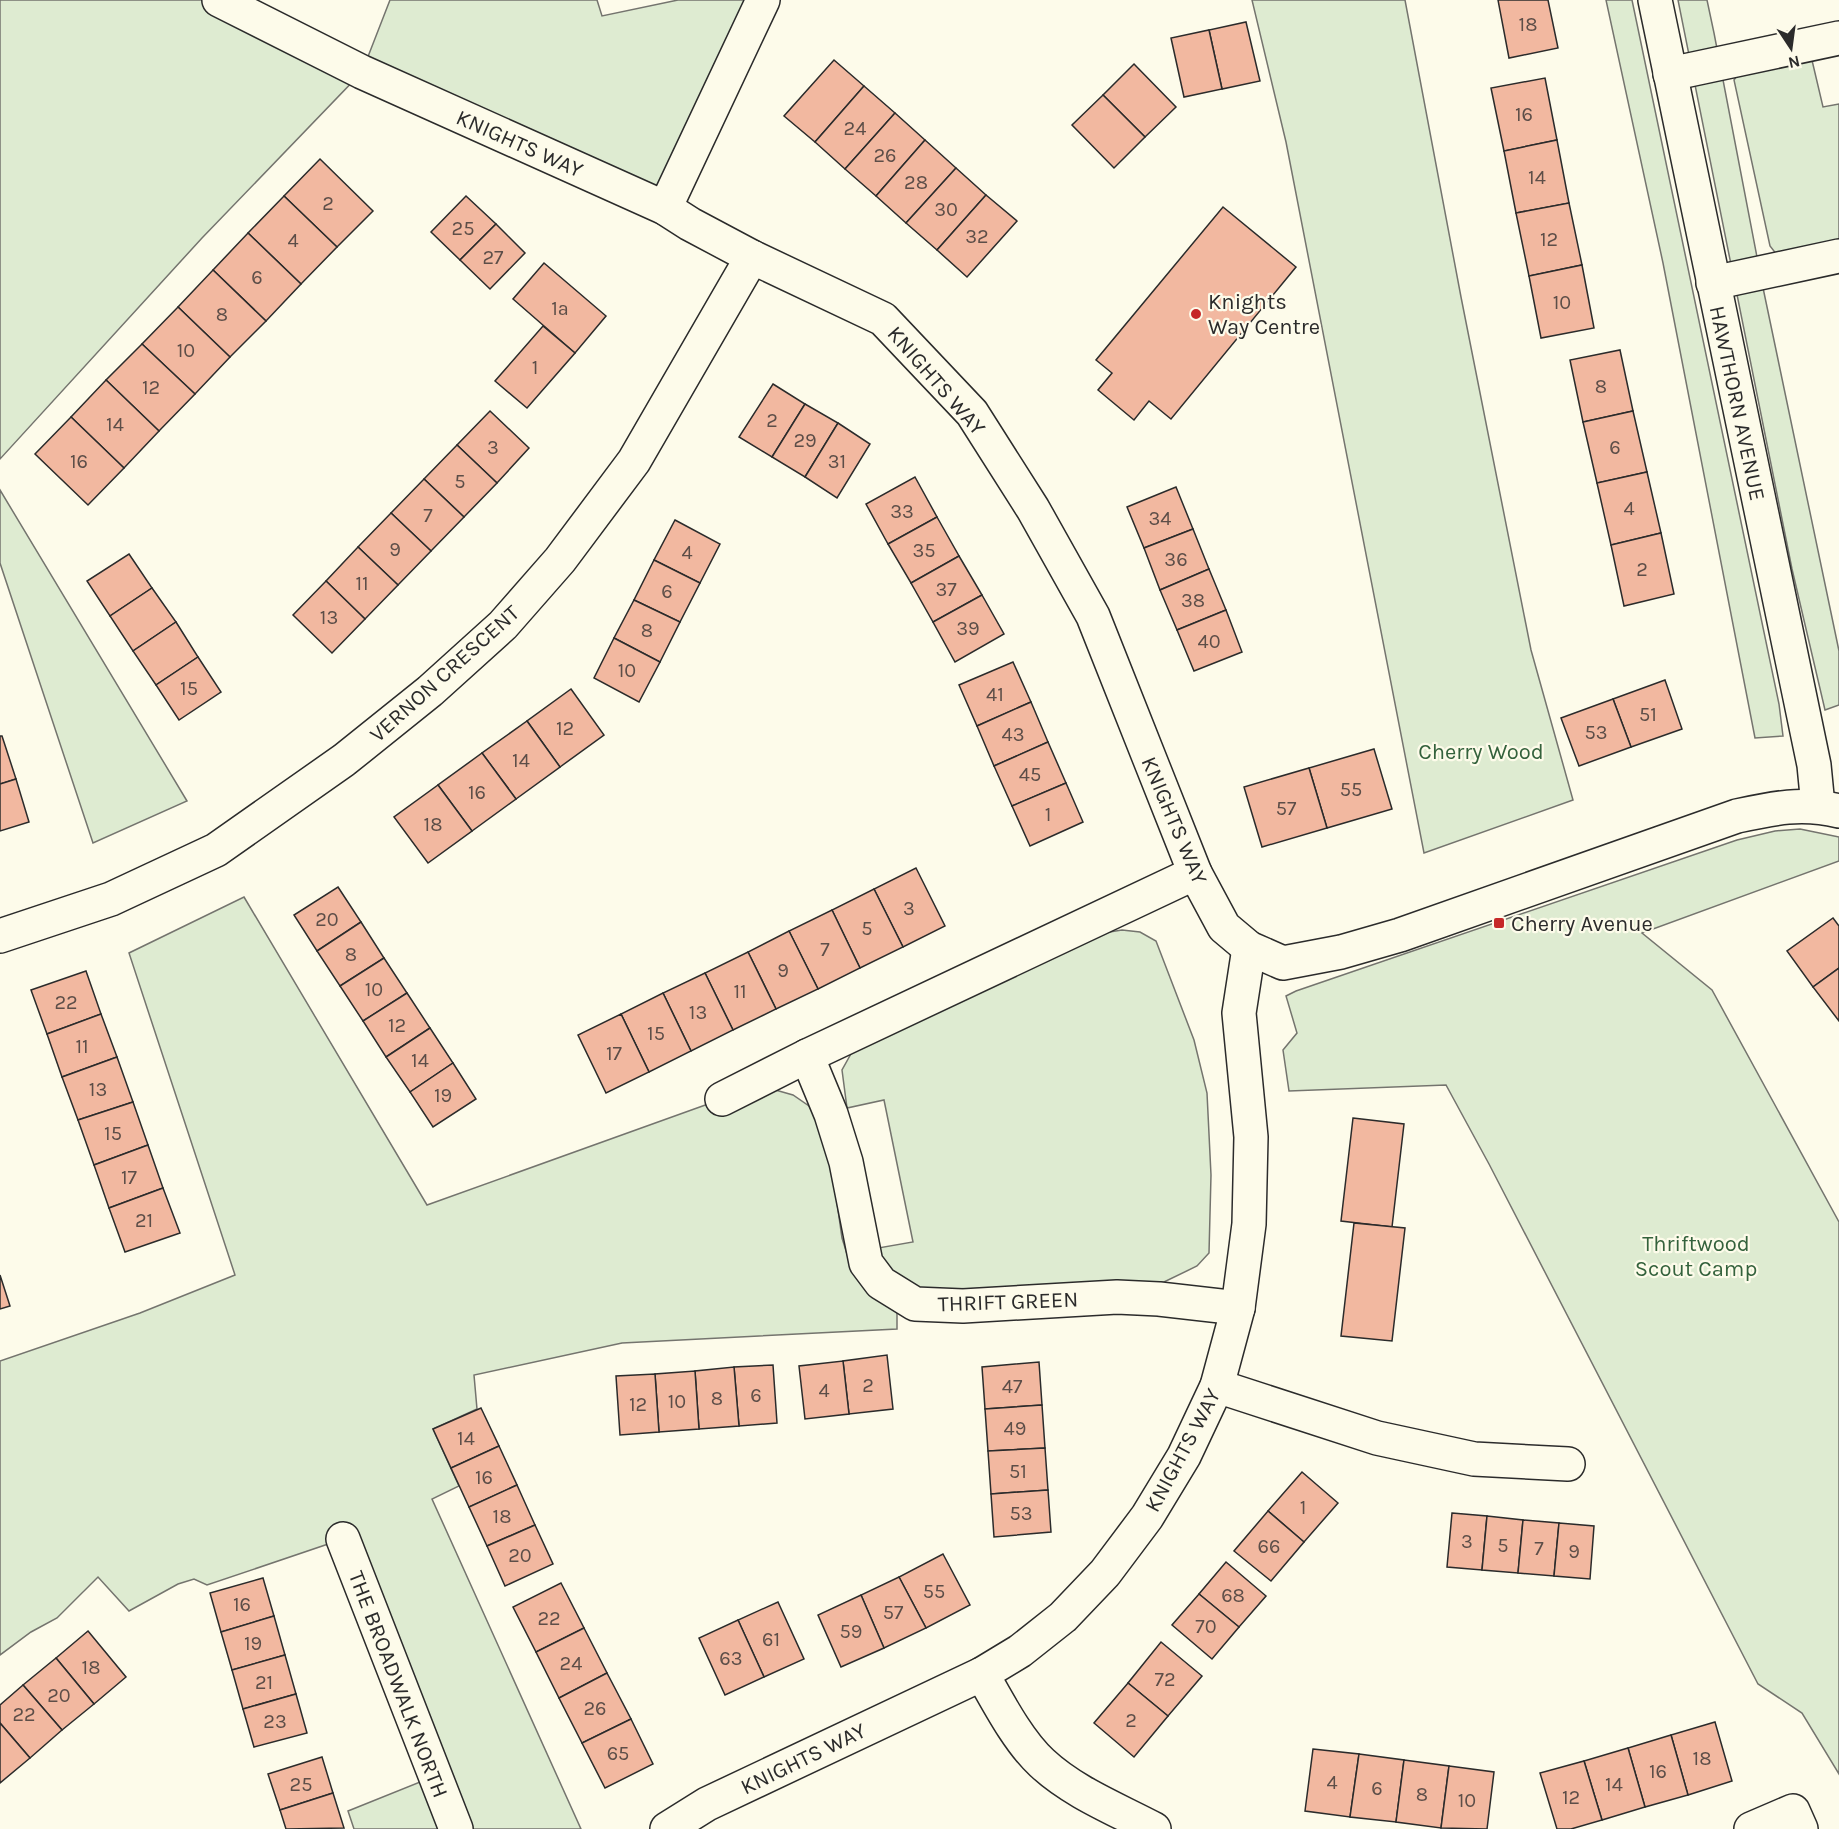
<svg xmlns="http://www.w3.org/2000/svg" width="1839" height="1829" font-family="Karla,sans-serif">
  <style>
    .green { fill: #deebd1; stroke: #74746e; stroke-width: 1.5 }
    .building { fill: #f2b8a0; stroke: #2b2b2b; stroke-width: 1.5 }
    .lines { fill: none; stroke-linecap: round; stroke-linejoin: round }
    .minor-casing { stroke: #2b2b2b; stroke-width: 36 }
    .minor { stroke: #fdfbea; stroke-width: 33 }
    .poi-dot { fill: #c62828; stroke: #fdfbea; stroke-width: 2 }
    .labels { text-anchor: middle; stroke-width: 4.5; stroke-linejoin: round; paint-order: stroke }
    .number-label { font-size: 20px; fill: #5d4e48 }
    .street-label { font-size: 22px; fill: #2b2b2b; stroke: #fdfbea }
    .poi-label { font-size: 22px; fill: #2b2b2b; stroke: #fdfbea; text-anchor: start }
    .park-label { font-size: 22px; fill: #34623c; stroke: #fdfbea }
  </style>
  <rect width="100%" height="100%" fill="#fdfbea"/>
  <g class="green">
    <path d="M0,0H219L362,72L390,0H597L602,16L678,0H763L665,208L362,72L202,238L0,459Z"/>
    <path d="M1252,0H1405L1461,297L1531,650L1573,800L1424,853L1286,142Z"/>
    <path d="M1606,0H1632L1779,704L1783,736L1755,738L1663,263Z"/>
    <path d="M1678,0H1707L1714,33L1762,283L1839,651V705L1825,710L1792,569Z"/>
    <path d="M1811,56L1823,107L1839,104V239L1777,255L1770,246L1734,80L1742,68Z"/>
    <path d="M0,490L187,801L93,843L0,563Z"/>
    <path d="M1800,829L1839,837V861L1642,933L1712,990L1839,1222V1774L1802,1713L1758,1684L1489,1164L1446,1085L1289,1091L1283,1050L1297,1033L1286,996L1296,991L1737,840L1775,831Z"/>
    <path d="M244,897L427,1205L722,1099L772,1089L793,1095L809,1106L823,1129L832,1167L842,1238L853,1273L897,1313V1329L622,1343L474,1375L477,1409L433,1429L459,1486L432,1499L581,1829H354L348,1811L435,1776L343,1539L207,1585L194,1579L178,1584L129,1611L98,1577L57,1618L31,1632L0,1655V1361L140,1313L235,1275L129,953Z"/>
    <path d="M1122,930L1140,932L1156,941L1194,1040L1207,1093L1211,1175L1209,1253L1197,1266L1164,1282L932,1293L892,1276L880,1257L878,1248L913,1242L884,1100L847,1108L842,1070L852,1052L1097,934Z"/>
  </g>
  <g class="building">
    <path d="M1498,0H1548L1558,48L1509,58Z"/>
    <path d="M1246,22L1260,81L1222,89L1209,30Z"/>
    <path d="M1209,30L1222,89L1184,97L1171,38Z"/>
    <path d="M834,60L864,86L815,142L784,116Z"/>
    <path d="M1134,64L1176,107L1145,137L1103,95Z"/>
    <path d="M1545,78L1557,140L1504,151L1491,88Z"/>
    <path d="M864,86L895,113L845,169L815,142Z"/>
    <path d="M1103,95L1145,137L1114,168L1072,125Z"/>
    <path d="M895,113L925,140L876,196L845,169Z"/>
    <path d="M925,140L956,168L906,223L876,196Z"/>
    <path d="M1557,140L1569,203L1516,213L1504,151Z"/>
    <path d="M320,159L373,211L337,247L284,196Z"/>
    <path d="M956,168L986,195L937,250L906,223Z"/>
    <path d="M986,195L1017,221L967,277L937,250Z"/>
    <path d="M284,196L337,247L301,284L248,233Z"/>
    <path d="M466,196L496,224L460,260L431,232Z"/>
    <path d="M1569,203L1582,265L1529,276L1516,213Z"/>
    <path d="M1223,207L1296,267L1171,419L1149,401L1134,420L1098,390L1112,373L1096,360Z"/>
    <path d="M496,224L525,253L490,289L460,260Z"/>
    <path d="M248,233L301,284L266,321L213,270Z"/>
    <path d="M544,263L606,316L575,353L513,299Z"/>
    <path d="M1582,265L1594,328L1541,338L1529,276Z"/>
    <path d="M213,270L266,321L230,357L178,307Z"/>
    <path d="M178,307L230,357L195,394L142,344Z"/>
    <path d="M543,326L575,353L527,408L495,381Z"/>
    <path d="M142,344L195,394L159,431L106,380Z"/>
    <path d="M1620,350L1633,411L1583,422L1570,360Z"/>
    <path d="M106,380L159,431L124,468L71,417Z"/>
    <path d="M773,384L805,404L772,457L739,437Z"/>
    <path d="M805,404L838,423L805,477L772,457Z"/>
    <path d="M490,411L529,448L497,483L457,445Z"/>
    <path d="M1633,411L1647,472L1597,483L1583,422Z"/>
    <path d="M71,417L124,468L88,505L35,454Z"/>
    <path d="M838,423L870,444L837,498L805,477Z"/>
    <path d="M457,445L497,483L464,517L424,479Z"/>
    <path d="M1647,472L1661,533L1611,545L1597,483Z"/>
    <path d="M915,477L937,517L888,544L866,504Z"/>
    <path d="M424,479L464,517L431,551L391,513Z"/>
    <path d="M1176,487L1193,529L1144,548L1127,507Z"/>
    <path d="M391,513L431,551L398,585L358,547Z"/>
    <path d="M937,517L959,556L911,583L888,544Z"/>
    <path d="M675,520L720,544L700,583L654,560Z"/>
    <path d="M1193,529L1209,569L1160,590L1144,548Z"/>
    <path d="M1661,533L1674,594L1624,606L1611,545Z"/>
    <path d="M358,547L398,585L365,619L326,581Z"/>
    <path d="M129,554L152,588L110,616L87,581Z"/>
    <path d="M959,556L982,595L933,622L911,583Z"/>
    <path d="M654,560L700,583L680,622L634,600Z"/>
    <path d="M1209,569L1226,610L1177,630L1160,590Z"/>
    <path d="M326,581L365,619L332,653L293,615Z"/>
    <path d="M152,588L176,622L133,651L110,616Z"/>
    <path d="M982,595L1004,634L955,662L933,622Z"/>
    <path d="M634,600L680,622L660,662L614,638Z"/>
    <path d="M1226,610L1242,652L1194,671L1177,630Z"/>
    <path d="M176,622L198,657L156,685L133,651Z"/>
    <path d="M614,638L660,662L639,702L594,678Z"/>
    <path d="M198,657L221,692L179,720L156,685Z"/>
    <path d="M1013,662L1031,702L977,726L959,685Z"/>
    <path d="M1665,680L1682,729L1631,747L1613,699Z"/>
    <path d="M571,689L604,735L560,767L527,721Z"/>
    <path d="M1613,699L1631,747L1579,766L1561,718Z"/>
    <path d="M1031,702L1048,742L994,766L977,726Z"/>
    <path d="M527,721L560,767L516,799L482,753Z"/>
    <path d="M0,736H2L16,779L0,784Z"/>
    <path d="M1048,742L1066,783L1012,806L994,766Z"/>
    <path d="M1374,749L1392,809L1327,828L1309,768Z"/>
    <path d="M482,753L516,799L472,831L438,785Z"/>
    <path d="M1309,768L1327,828L1262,847L1244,787Z"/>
    <path d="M16,779L29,822L0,831V784Z"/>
    <path d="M1066,783L1083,822L1030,846L1012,806Z"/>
    <path d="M438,785L472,831L428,863L394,817Z"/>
    <path d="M916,868L945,926L903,947L874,889Z"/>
    <path d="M338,887L361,922L317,951L294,915Z"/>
    <path d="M874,889L903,947L860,968L832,910Z"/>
    <path d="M832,910L860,968L818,989L789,931Z"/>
    <path d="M1833,918L1839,926V968L1813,987L1787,951Z"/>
    <path d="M361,922L384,958L340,986L317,951Z"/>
    <path d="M789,931L818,989L776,1009L748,952Z"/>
    <path d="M748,952L776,1009L733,1030L705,973Z"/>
    <path d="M384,958L407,993L363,1021L340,986Z"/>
    <path d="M1839,968V1021L1813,987Z"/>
    <path d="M86,971L101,1014L47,1034L31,990Z"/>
    <path d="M705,973L733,1030L691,1051L663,993Z"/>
    <path d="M407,993L430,1028L386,1057L363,1021Z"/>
    <path d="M663,993L691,1051L649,1072L621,1014Z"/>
    <path d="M101,1014L117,1057L62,1077L47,1034Z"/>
    <path d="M621,1014L649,1072L606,1093L578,1035Z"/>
    <path d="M430,1028L453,1063L410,1092L386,1057Z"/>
    <path d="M117,1057L133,1102L78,1120L62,1077Z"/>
    <path d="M453,1063L476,1099L433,1127L410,1092Z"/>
    <path d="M133,1102L148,1145L94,1165L78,1120Z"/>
    <path d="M1353,1118L1404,1124L1392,1227L1341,1221Z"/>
    <path d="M148,1145L163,1188L109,1208L94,1165Z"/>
    <path d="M163,1188L180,1233L125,1252L109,1208Z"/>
    <path d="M1354,1223L1405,1228L1392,1341L1341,1336Z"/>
    <path d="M0,1275L10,1306L0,1309Z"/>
    <path d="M887,1355L893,1409L849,1414L843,1361Z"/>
    <path d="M843,1361L849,1414L805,1419L799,1366Z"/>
    <path d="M1039,1362L1042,1405L985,1409L982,1367Z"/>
    <path d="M773,1365L777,1423L739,1426L734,1367Z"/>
    <path d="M734,1367L739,1426L699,1429L695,1371Z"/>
    <path d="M695,1371L699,1429L659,1432L655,1374Z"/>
    <path d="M655,1374L659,1432L620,1435L616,1376Z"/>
    <path d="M1042,1405L1045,1448L988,1451L985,1409Z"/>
    <path d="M481,1408L499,1446L451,1468L433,1429Z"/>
    <path d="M499,1446L517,1485L469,1507L451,1468Z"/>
    <path d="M1045,1448L1048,1490L991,1494L988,1451Z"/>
    <path d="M1302,1472L1338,1503L1304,1542L1268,1511Z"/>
    <path d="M517,1485L535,1525L487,1546L469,1507Z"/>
    <path d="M1048,1490L1051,1532L994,1537L991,1494Z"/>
    <path d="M1268,1511L1304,1542L1271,1581L1234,1551Z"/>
    <path d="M1452,1513L1487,1516L1482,1570L1447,1567Z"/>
    <path d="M1487,1516L1523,1520L1518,1573L1482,1570Z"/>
    <path d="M1523,1520L1559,1523L1554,1576L1518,1573Z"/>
    <path d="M1559,1523L1594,1526L1590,1579L1554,1576Z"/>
    <path d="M535,1525L553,1564L505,1586L487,1546Z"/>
    <path d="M943,1554L970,1605L926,1628L899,1577Z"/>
    <path d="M1226,1562L1266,1596L1239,1627L1199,1594Z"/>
    <path d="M899,1577L926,1628L884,1648L861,1595Z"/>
    <path d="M263,1578L274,1616L221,1632L210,1593Z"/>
    <path d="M561,1583L584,1628L536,1652L513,1607Z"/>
    <path d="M1199,1594L1239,1627L1212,1659L1172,1625Z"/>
    <path d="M861,1595L884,1648L841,1667L818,1615Z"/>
    <path d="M778,1602L804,1659L764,1677L738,1620Z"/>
    <path d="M274,1616L285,1655L232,1670L221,1632Z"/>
    <path d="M738,1620L764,1677L725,1695L699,1638Z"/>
    <path d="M584,1628L607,1673L559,1698L536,1652Z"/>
    <path d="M88,1631L126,1677L94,1704L56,1658Z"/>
    <path d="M1161,1642L1202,1676L1168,1716L1128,1683Z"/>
    <path d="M285,1655L296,1694L243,1709L232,1670Z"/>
    <path d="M56,1658L94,1704L62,1730L23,1685Z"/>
    <path d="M607,1673L631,1719L582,1743L559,1698Z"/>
    <path d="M1128,1683L1168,1716L1134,1757L1094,1723Z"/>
    <path d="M23,1685L62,1730L30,1758L0,1723V1705Z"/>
    <path d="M296,1694L307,1733L254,1747L243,1709Z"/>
    <path d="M631,1719L653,1764L605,1788L582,1743Z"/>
    <path d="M1715,1722L1732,1781L1688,1795L1671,1735Z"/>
    <path d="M0,1723L30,1758L0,1783Z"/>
    <path d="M1671,1735L1688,1795L1645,1807L1628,1748Z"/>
    <path d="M1628,1748L1645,1807L1602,1820L1584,1761Z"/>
    <path d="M1313,1749L1359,1754L1350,1817L1305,1811Z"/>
    <path d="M1359,1754L1404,1760L1396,1822L1350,1817Z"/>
    <path d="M322,1757L333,1793L280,1810L268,1774Z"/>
    <path d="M1404,1760L1449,1766L1441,1828L1396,1822Z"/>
    <path d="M1584,1761L1602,1820L1571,1829H1557L1540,1773Z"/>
    <path d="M1449,1766L1494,1772L1487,1829L1441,1828Z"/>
    <path d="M333,1793L344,1828L286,1829L280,1810Z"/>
  </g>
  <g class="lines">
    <g class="minor-casing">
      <g id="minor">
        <path d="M219,0L362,72L665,208L690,224L752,257L883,319L972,413L1033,509L1093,616L1195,873L1224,927L1249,948L1283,963L1341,952L1400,935L1737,816C1774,808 1802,802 1839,811"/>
        <path d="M1655,0L1814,765L1818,806"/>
        <path d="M1670,74L1839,38"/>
        <path d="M665,208L763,0"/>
        <path d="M1713,283L1839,256"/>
        <path d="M0,936L111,899L216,850L344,760L430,691L503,625L560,560L634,461L752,257"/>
        <path d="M807,1056L831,1114L846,1162L866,1263L881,1283L915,1304L963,1306L1117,1297L1159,1299L1238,1308"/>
        <path d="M722,1099L807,1056L1195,873"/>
        <path d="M1217,1386L1377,1438L1474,1459L1568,1464"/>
        <path d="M343,1539L456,1829"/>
        <path d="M982,1674C998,1702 1018,1741 1042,1763C1073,1792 1116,1809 1154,1829"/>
        <path d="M667,1829L707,1804L982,1674L1020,1651L1063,1617L1105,1573L1147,1517L1184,1456L1217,1386L1238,1308L1249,1224L1251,1137L1239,1013L1249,948"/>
        <path d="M1751,1829L1793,1811L1801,1829"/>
      </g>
    </g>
    <use href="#minor" class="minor"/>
  </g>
  <g class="poi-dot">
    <circle cx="1196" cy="314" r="6"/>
    <rect x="1493" y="917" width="12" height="12" rx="3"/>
  </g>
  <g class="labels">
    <g class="number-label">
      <text x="1528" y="31">18</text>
      <text x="1524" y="121">16</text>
      <text x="855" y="135">24</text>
      <text x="885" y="162">26</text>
      <text x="1537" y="184">14</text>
      <text x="916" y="189">28</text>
      <text x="328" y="210">2</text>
      <text x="946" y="216">30</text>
      <text x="463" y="235">25</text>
      <text x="977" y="243">32</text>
      <text x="1549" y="246">12</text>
      <text x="293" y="247">4</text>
      <text x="493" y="264">27</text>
      <text x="257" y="284">6</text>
      <text x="1562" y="309">10</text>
      <text x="560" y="315">1a</text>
      <text x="222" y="321">8</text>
      <text x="186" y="357">10</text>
      <text x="535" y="374">1</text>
      <text x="1601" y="393">8</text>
      <text x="151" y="394">12</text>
      <text x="772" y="427">2</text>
      <text x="115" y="431">14</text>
      <text x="805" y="447">29</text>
      <text x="493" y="454">3</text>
      <text x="1615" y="454">6</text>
      <text x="79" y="468">16</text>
      <text x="837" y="468">31</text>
      <text x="460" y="488">5</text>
      <text x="1629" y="515">4</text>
      <text x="902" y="518">33</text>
      <text x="428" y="522">7</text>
      <text x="1160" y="525">34</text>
      <text x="395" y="556">9</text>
      <text x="924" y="557">35</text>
      <text x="687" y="559">4</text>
      <text x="1176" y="566">36</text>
      <text x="1642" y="576">2</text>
      <text x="362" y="590">11</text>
      <text x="946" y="596">37</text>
      <text x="667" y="598">6</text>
      <text x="1193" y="607">38</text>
      <text x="329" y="624">13</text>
      <text x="968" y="635">39</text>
      <text x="647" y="637">8</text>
      <text x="1209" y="648">40</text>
      <text x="627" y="677">10</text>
      <text x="189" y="695">15</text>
      <text x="995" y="701">41</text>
      <text x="1648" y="721">51</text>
      <text x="565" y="735">12</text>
      <text x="1596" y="739">53</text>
      <text x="1013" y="741">43</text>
      <text x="521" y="767">14</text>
      <text x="1030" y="781">45</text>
      <text x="1351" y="796">55</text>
      <text x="477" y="799">16</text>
      <text x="1286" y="815">57</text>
      <text x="1048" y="821">1</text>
      <text x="433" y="831">18</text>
      <text x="909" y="915">3</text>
      <text x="327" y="926">20</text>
      <text x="867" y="935">5</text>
      <text x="825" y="956">7</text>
      <text x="351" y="961">8</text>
      <text x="783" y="977">9</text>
      <text x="374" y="996">10</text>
      <text x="740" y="998">11</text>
      <text x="66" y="1009">22</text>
      <text x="698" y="1019">13</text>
      <text x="397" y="1032">12</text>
      <text x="656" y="1040">15</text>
      <text x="82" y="1053">11</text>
      <text x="614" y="1060">17</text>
      <text x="420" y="1067">14</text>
      <text x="98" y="1096">13</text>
      <text x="443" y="1102">19</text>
      <text x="113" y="1140">15</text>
      <text x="129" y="1184">17</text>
      <text x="144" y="1227">21</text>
      <text x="868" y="1392">2</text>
      <text x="1012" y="1393">47</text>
      <text x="824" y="1397">4</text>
      <text x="756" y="1402">6</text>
      <text x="717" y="1405">8</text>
      <text x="677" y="1408">10</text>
      <text x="638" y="1411">12</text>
      <text x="1015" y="1435">49</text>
      <text x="466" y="1445">14</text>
      <text x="1018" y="1478">51</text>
      <text x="484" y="1484">16</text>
      <text x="1303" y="1514">1</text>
      <text x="1021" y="1520">53</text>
      <text x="502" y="1523">18</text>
      <text x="1467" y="1548">3</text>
      <text x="1503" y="1552">5</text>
      <text x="1269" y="1553">66</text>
      <text x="1539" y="1555">7</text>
      <text x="1574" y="1558">9</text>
      <text x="520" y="1562">20</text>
      <text x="934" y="1598">55</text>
      <text x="1233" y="1602">68</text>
      <text x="242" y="1611">16</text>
      <text x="893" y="1619">57</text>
      <text x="549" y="1625">22</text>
      <text x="1206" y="1633">70</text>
      <text x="851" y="1638">59</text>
      <text x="771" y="1646">61</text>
      <text x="253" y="1650">19</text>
      <text x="731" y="1665">63</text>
      <text x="571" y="1670">24</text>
      <text x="91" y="1674">18</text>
      <text x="1165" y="1686">72</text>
      <text x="264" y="1689">21</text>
      <text x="59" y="1702">20</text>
      <text x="595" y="1715">26</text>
      <text x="24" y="1721">22</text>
      <text x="1131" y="1727">2</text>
      <text x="275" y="1728">23</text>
      <text x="618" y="1760">65</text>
      <text x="1702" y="1765">18</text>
      <text x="1658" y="1778">16</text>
      <text x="1332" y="1789">4</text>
      <text x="301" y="1791">25</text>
      <text x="1614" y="1791">14</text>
      <text x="1377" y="1795">6</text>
      <text x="1422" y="1801">8</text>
      <text x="1571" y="1804">12</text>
      <text x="1467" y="1807">10</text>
    </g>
    <g class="street-label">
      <text transform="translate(520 143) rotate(24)" y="8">KNIGHTS WAY</text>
      <text transform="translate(937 380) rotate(49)" y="8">KNIGHTS WAY</text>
      <text transform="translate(1738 403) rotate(78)" y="8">HAWTHORN AVENUE</text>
      <text transform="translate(444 673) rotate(-42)" y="8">VERNON CRESCENT</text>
      <text transform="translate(1175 820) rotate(67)" y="8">KNIGHTS WAY</text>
      <text transform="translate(1008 1301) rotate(-2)" y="8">THRIFT GREEN</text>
      <text transform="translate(1182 1450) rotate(-62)" y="8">KNIGHTS WAY</text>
      <text transform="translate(399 1684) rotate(69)" y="8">THE BROADWALK NORTH</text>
      <text transform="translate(803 1758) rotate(-26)" y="8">KNIGHTS WAY</text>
    </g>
    <g class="poi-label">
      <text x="1208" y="309">Knights<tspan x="1208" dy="25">Way Centre</tspan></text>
      <text x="1511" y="931">Cherry Avenue</text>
    </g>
    <g class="park-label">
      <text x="1481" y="759">Cherry Wood</text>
      <text x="1696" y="1251">Thriftwood<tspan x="1696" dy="25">Scout Camp</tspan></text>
    </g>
  </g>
  <g transform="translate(1791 48) rotate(167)" stroke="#fdfbea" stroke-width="4.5" paint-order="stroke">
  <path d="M0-4.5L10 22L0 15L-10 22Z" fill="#2b2b2b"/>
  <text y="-9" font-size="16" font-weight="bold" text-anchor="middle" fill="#2b2b2b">N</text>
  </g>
</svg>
